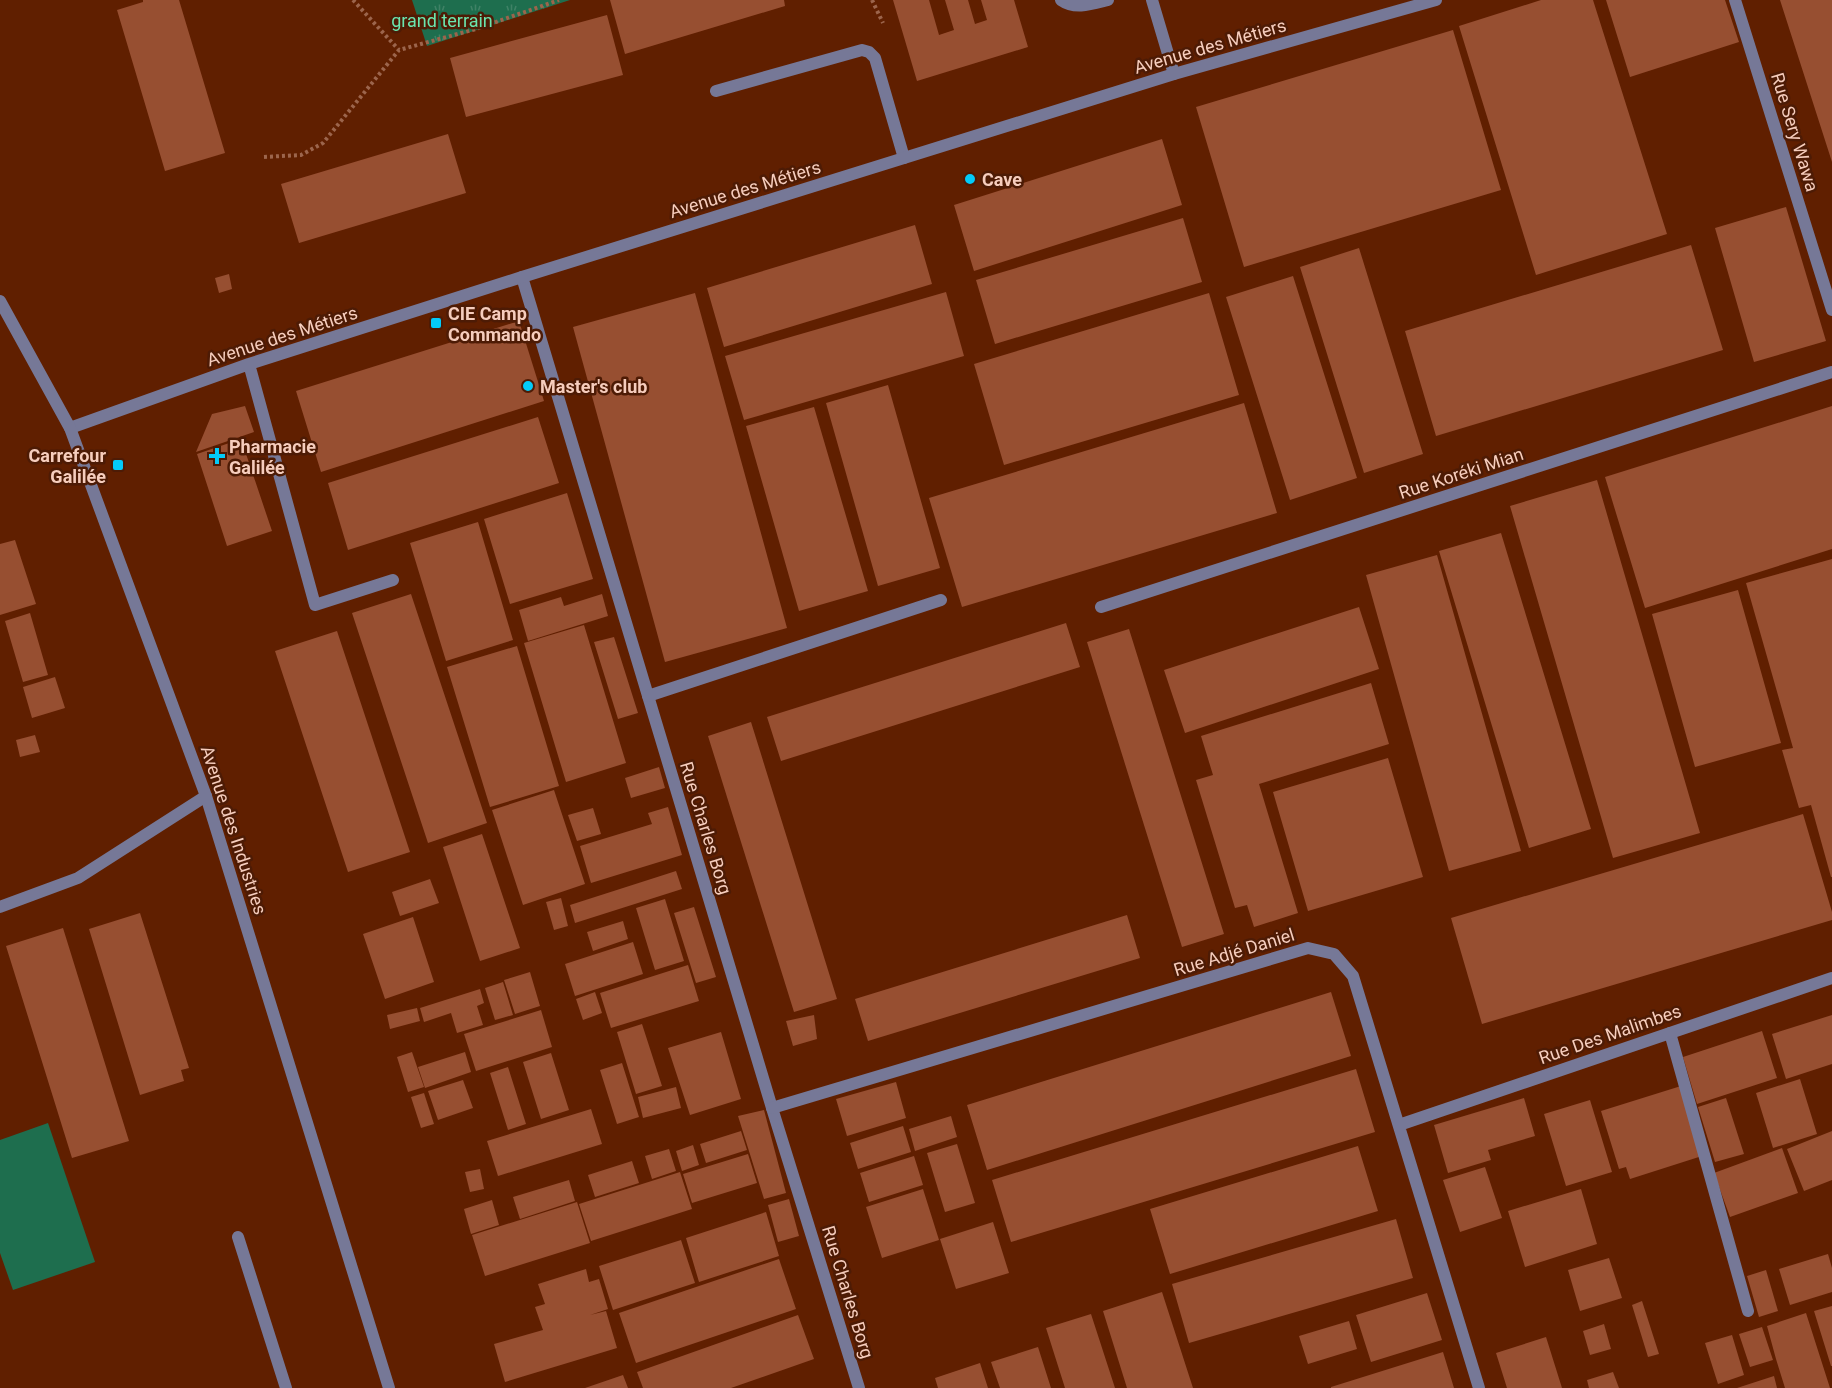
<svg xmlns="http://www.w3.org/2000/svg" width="1832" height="1388" viewBox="0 0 1832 1388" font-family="Roboto,sans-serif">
	<defs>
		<pattern id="grass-tufts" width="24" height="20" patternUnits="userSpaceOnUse" patternTransform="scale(1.5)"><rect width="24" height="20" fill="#1e6e4e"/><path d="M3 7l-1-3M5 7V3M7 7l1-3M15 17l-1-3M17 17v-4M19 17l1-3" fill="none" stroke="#3f8266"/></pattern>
	</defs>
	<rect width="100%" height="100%" fill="#601f00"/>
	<path fill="url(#grass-tufts)" d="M412,0h158l-143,46z"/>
	<path fill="#1e6e4e" d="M48,1123l47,139 -82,28 -13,-37v-113z"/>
	<path fill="#974f31" d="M143,0h36l46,153 -60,18 -48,-161 26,-8z
		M610,0h174l1,6 -160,48z
		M893,0h36l10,35 15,-5 -9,-30h23l7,24 12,-4 -6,-20h33l14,47 -111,34z
		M1541,0h52l74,234 -131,41 -77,-249z
		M1606,0h119l14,42 -109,35z
		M1780,0h52v162z
		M607,15l16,60 -157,42 -16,-59z
		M1453,30l48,160 -257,77 -48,-160z
		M448,134l18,59 -167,50 -18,-59z
		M1162,139l20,66 -208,66 -20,-66z
		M1786,207l40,134 -72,21 -39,-134z
		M1183,218l19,64 -207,62 -19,-64z
		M915,225l17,59 -208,63 -17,-59z
		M1691,245l32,105 -287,86 -31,-105z
		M1359,248l64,206 -59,19 -64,-206z
		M229,274l3,15 -13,4 -4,-15z
		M1293,276l64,202 -67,22 -64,-203z
		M946,292l18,64 -220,64 -19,-64z
		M695,293l92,335 -122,34 -92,-335z
		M1209,293l30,102 -235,70 -30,-101z
		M519,321l25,80 -223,71 -25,-81z
		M888,385l52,183 -62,18 -52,-183z
		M1244,403l33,110 -315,94 -33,-109z
		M245,406l9,26 -58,20 16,-38z
		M1832,406v143l-187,59 -40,-131z
		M814,407l54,184 -69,20 -53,-185z
		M538,417l21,66 -211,67 -20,-67z
		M241,439l31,92 -45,15 -30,-92z
		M1597,480l103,353 -87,25 -103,-352z
		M567,493l26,86 -83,25 -26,-85z
		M478,522l35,118 -67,21 -36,-118z
		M1501,533l90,296 -62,19 -90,-297z
		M15,540l21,64 -36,11v-71z
		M1437,555l84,296 -72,20 -83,-296z
		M1832,559v318h-1l-20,-72 -12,3 -17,-58 11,-2 -47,-165z
		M1738,590l43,153 -86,24 -43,-153z
		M411,594l76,229 -59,20 -76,-230z
		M602,594l6,22 -80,25 -9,-31 42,-13 3,9z
		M1359,607l20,62 -194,64 -21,-63z
		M30,613l18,62 -25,7 -18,-61z
		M1066,623l14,44 -299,94 -14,-44z
		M584,625l42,138 -60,19 -42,-139z
		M1129,629l95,305 -42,13 -95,-305z
		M337,631l73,221 -62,20 -73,-221z
		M614,637l24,76 -20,6 -24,-77z
		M517,646l42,140 -69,21 -43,-140z
		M55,677l10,31 -33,10 -9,-31z
		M1371,683l18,61 -130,40 39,129 -44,14 -7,-22 -12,3 -39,-128 17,-5 -12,-39z
		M751,722l86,277 -43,13 -86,-276z
		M35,735l5,17 -20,5 -4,-17z
		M1388,758l35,119 -115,34 -35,-119z
		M659,767l6,21 -34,10 -6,-20z
		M554,790l31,94 -62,21 -31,-95z
		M668,807l14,48 -91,28 -11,-37 72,-22 -4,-11z
		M593,808l8,26 -24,7 -9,-26z
		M1803,814l29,98v8l-350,104 -31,-106z
		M482,834l38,114 -40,13 -37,-114z
		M676,871l6,18 -107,34 -5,-18z
		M430,879l9,24 -39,13 -8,-24z
		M561,898l7,28 -14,4 -8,-28z
		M665,899l19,62 -29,9 -19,-62z
		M694,907l22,70 -20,6 -22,-70z
		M140,913l49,155 -8,2 3,11 -44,14 -51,-166z
		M1127,915l13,43 -272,83 -13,-42z
		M413,917l21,65 -49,17 -22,-65z
		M623,921l5,18 -35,12 -6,-19z
		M63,928l66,213 -57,17 -66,-212z
		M633,942l10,32 -68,22 -10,-32z
		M688,965l11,36 -88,27 -11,-35z
		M530,972l10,34 -25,8 -11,-34z
		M503,982l10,33 -18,5 -10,-32z
		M480,989l4,14 -7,3 6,19 -26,8 -6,-20 -27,9 -4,-14z
		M595,992l7,21 -19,7 -7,-21z
		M1331,992l20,64 -364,114 -20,-65z
		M417,1008l3,13 -30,8 -3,-14z
		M541,1010l11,37 -76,24 -12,-37z
		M814,1015l3,24 -24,7 -7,-25z
		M1832,1015v49l-46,15 -14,-45z
		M642,1024l20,62 -26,8 -19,-62z
		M1762,1031l15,47 -80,26 -14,-47z
		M721,1032l20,67 -51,16 -22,-67z
		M412,1052l12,35 -16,5 -11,-35z
		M465,1052l6,20 -46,16 -7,-21z
		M551,1053l18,57 -28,9 -18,-57z
		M622,1063l17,54 -22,7 -17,-54z
		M508,1067l18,57 -18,6 -18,-57z
		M1356,1069l19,63 -364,110 -19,-62z
		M1800,1079l17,55 -44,14 -17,-55z
		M463,1080l10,28 -35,12 -10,-29z
		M896,1082l10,36 -59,18 -11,-37z
		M1681,1086l21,70 -72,23 -4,-12 -7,2 -18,-58z
		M676,1087l5,21 -38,10 -5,-21z
		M424,1093l10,31 -13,4 -10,-31z
		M1524,1098l11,38 -47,14 3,10 -43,13 -14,-48z
		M1726,1098l18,56 -29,8 -17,-55z
		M1590,1100l22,72 -46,14 -22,-72z
		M591,1109l11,35 -104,32 -11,-35z
		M764,1110l22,83 -22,6 -26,-83z
		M951,1116l6,21 -42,14 -6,-22z
		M903,1126l8,26 -53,17 -8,-26z
		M741,1131l6,19 -41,13 -6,-19z
		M1832,1131v49l-28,11 -17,-42z
		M957,1144l18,59 -30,9 -18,-59z
		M693,1145l6,20 -17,6 -6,-20z
		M1358,1146l20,65 -208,63 -20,-65z
		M1782,1148l16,45 -68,24 -16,-44z
		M669,1149l7,22 -24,8 -7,-23z
		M748,1154l9,29 -65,20 -9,-29z
		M914,1156l9,29 -54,17 -9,-29z
		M632,1161l7,22 -44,14 -7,-22z
		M1485,1167l17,51 -42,14 -17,-52z
		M480,1169l4,20 -14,3 -5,-20z
		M680,1172l12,37 -101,32 -12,-37z
		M569,1180l6,21 -55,18 -7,-22z
		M923,1189l16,51 -57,18 -16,-51z
		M1581,1189l16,55 -72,23 -17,-56z
		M789,1199l10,37 -21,6 -10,-37z
		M492,1200l7,25 -28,9 -7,-25z
		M577,1202l13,41 -105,33 -13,-41z
		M766,1212l13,44 -80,26 -13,-44z
		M1396,1219l17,59 -224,65 -17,-59z
		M993,1222l16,51 -53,16 -16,-50z
		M681,1240l14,43 -82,27 -14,-44z
		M1828,1254l4,14v24l-42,13 -11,-36z
		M1609,1258l13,40 -42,13 -12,-41z
		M779,1259l17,50 -160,54 -17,-50z
		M586,1269l3,13 10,-3 9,30 -18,6 16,-4 11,37 -112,34 -11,-38 49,-14 -8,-23 10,-3 -7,-20z
		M1766,1270l12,41 -19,6 -12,-41z
		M1162,1292l31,96h-66l-24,-77z
		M1427,1293l15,47 -71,22 -15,-47z
		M1642,1301l17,53 -11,3 -16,-52z
		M1832,1306v60h-1l-17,-55z
		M1806,1313l24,75h-45l-9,-29 -9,-33z
		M1091,1314l24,74h-50l-19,-60z
		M798,1315l16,44 -83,29h-88l-6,-16z
		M1349,1321l8,28 -49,15 -9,-28z
		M1604,1324l7,25 -21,6 -7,-24z
		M1762,1327l11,33 -23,7 -11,-33z
		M1732,1335l12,40 -26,9 -13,-41z
		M1546,1337l16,51h-55l-11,-35z
		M1038,1347l13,41h-51l-9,-26z
		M1443,1352l11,36h-123v-1z
		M980,1363l8,25h-50l-3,-10z
		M1613,1372l6,16h-30l-2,-8z
		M623,1375l5,13h-43z
		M1774,1376l3,12h-40z"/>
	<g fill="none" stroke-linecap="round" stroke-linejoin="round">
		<path stroke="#9c654c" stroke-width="4" stroke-dasharray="3 3" stroke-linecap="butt" d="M353,0l46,50
			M872,0l11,23
			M264,157l37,-2 22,-12 76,-93 77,-21 83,-29"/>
		<path stroke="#767897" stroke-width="12" d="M1061,0c14,10 31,4 47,0
			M1152,0l22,74
			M716,91l146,-41 7,2 6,6 29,100
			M522,277l250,831 87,280
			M1670,1033l78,278
			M238,1237l48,151"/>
		<path stroke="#767897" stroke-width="12" d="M1735,0l97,310
			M249,364l66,241 78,-25
			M70,428l179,-64 273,-87 652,-203 262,-74
			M1101,607l731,-235
			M648,696l293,-96
			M0,907l78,-29 128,-82
			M772,1108l536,-160 26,6 19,22 126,412
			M1399,1125l433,-147"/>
		<path stroke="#767897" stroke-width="12" d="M0,301l70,127 136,368 183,592"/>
	</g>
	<g fill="#03cbf9" stroke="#4d1b05" stroke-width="2">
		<circle cx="970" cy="179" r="6"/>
		<rect x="430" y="317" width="12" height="12" rx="3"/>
		<circle cx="528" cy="386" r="6"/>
		<path d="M214 447h6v6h6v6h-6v6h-6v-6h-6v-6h6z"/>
		<rect x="112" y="459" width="12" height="12" rx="3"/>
	</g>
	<g text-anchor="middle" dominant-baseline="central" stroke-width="5" stroke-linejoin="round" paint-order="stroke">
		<g font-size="18" fill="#6ae5ae" stroke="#4d1b05">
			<text x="442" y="20">grand terrain</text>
		</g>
		<g font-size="18" fill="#f6cdbd" stroke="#4d1b05">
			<text transform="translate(1210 46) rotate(-16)">Avenue des Métiers</text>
			<text transform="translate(1795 132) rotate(73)">Rue Sery Wawa</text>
			<text transform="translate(745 189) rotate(-17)">Avenue des Métiers</text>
			<text transform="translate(282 336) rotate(-18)">Avenue des Métiers</text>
			<text transform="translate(1461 473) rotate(-18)">Rue Koréki Mian</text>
			<text transform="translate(706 828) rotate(73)">Rue Charles Borg</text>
			<text transform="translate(234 830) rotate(72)">Avenue des Industries</text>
			<text transform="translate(1234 952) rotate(-17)">Rue Adjé Daniel</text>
			<text transform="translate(1610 1034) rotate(-19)">Rue Des Malimbes</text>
			<text transform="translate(848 1292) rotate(73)">Rue Charles Borg</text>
		</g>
		<g font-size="18" font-weight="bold" fill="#f6cdbd" stroke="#4d1b05" text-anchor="start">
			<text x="982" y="179">Cave</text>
			<text x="448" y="313">CIE Camp<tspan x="448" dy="21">Commando</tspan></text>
			<text x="540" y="386">Master's club</text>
			<text x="229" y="446">Pharmacie<tspan x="229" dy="21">Galilée</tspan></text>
			<text x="106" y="455" text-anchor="end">Carrefour<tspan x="106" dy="21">Galilée</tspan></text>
		</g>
	</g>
</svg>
